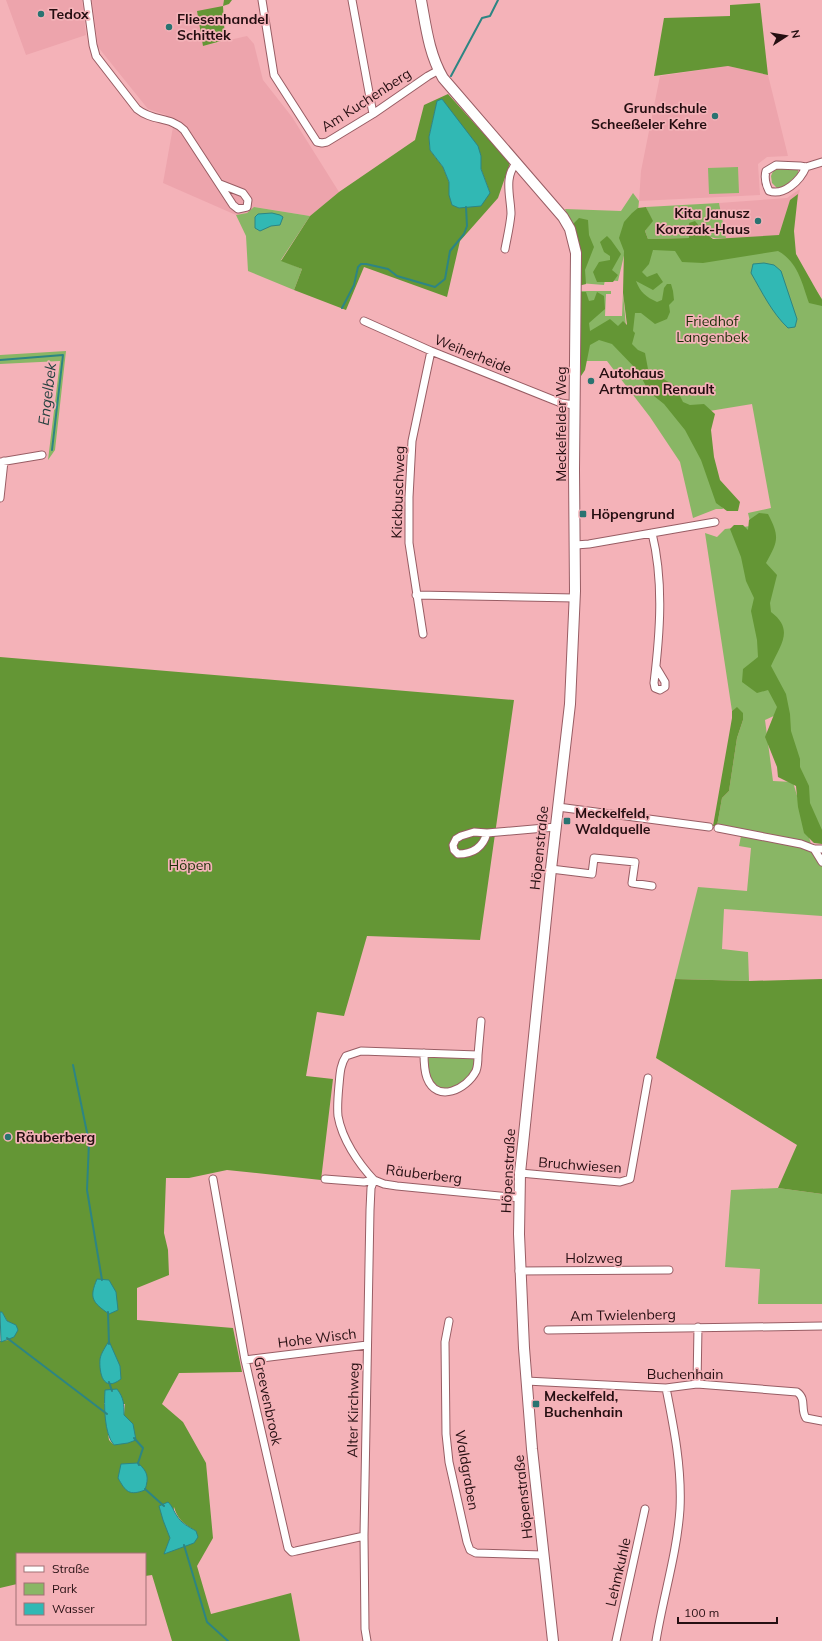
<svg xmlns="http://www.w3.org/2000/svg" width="822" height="1641" viewBox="0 0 822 1641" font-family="Mulish,sans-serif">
	<rect width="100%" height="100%" fill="#f4b2b8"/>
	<path fill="#eda4ac" d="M6,0h76l4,35 -60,20z
		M92,0h132l-1,6 -20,40 44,-10 7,8 9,36 29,37 47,75 -29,24 -55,-9 -8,6 -11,2 -73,-32 10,-56 -7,-12 -18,-6 -50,-62z
		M728,66l40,9 20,81 -21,1 -9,7 2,31 -121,6 2,-30 19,-95z
		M800,189l-12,51 -61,3 -8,-40 68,-5z"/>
	<path fill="#89b665" d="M738,167l1,26 -30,1 -1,-26z
		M781,167l17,1v6l-14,13 -7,1 -5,-5 -1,-7 3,-7z
		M633,193l6,8 -1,10 -12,34h159l37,54v543l-46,-127 -11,5 8,61 20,1 20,69 9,15v50l-98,-7 -2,40 26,3 1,29 -74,-2 23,-92 49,4 4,-43 -12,-2 3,-15 -25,-5 5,-28 7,-7 8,-53 6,-18 -6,-12 -5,3 -27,-178 12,4 8,-8 26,-3 -3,-13 23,-5 -19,-104 -73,12 23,34 21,59h-7l-23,9 -13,-56 -30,-45 -43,-56h-29l1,-70h32v3h-5l-1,22h17l1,-23 5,56 -2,-102 -8,34 -13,-1 -1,5 -25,-2 -8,-58 -6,-16 56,2z
		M719,203l7,35c-14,1 -19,0 -27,-13l-10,-2 1,15 -42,1 -3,-8 7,-10 -6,-14z
		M254,207l56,9 -29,44 21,9 -8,21 -46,-19 -2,-35 -10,-21 11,-2z
		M66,351l-11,99 -7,10 12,-99 -60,3v-9z
		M425,1054l53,1 -1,14 -16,19 -17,3 -16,-12z
		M778,1188l44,6v110h-64l2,-35 -35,-2 6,-77z"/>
	<path fill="#649635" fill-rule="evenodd" d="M224,0h8l-3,4 -6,2 2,34 -22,6 -6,-35 26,-5z
		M760,3l8,72 -40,-9 -74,10 10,-58 66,-2v-11z
		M448,94l62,69 -12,35 -38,43 -13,56 -83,-30 -18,43 -52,-20 8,-21 -21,-8 29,-45 29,-24 76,-52 9,-35zM442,99l39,57v13l9,24 -41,2v-13l-6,-15 -13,-17 -1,-13 8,-35z
		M798,194l-4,37 2,23 26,46v6l-13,-3c-7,-20 -11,-41 -31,-52l-75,12 -21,-1 -7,-11 -22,-1 -4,14 -7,8 5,5 10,-4 6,9 -10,8 -17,-9c4,11 10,16 21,21l5,-2 2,-12 3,-4h4l2,7 1,9 -5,5 1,7 -3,7 -12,5 -14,-11h-6l-2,18 2,2 -3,11 6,6 7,3 3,16 10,3 4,6 13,8 8,16 7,3 14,-1 11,10 -4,16 3,27 6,23 20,22 -2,9h-11l-11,-8 -15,-43 -16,-30 -21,-26 -15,-12 -11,-21 -26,-27 -13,-4 -9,5 -5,25 -4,6 -1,-84h6l3,9 5,-1 3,-8 7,4 1,13 -16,14 1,8 20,-12 8,7 5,-5 4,4 -4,-32 1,-42 -5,-13 5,-16 8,-9 6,-5 8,-1 7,14 -8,10 3,8 41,-1v-15l6,-2 9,11 9,7 66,-4 11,-35z
		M579,218l9,2 1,15 5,12 -9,23 1,14 -8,2 -2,-49 -3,-13z
		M607,236l4,4 10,14 -9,16 6,5 -5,7h-16l-4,-10 6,-10 11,-2v-4l-6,-4 -4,-10z
		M759,513l9,1c12,23 10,27 -2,49l11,12 -7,28 1,9c24,18 9,33 0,54l15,28 4,20 1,17 9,28v8l9,19 1,17 12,27v14l-8,-1 -10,-10 -6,-26 -2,-21 -18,-9 -1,-10 -12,-30 12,-30 -9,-17 -11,3 -15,-11 1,-13 15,-12 -1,-17 -6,-29 3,-13 -8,-17 -5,-24 -11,-28 4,-4h9l5,5 1,-10z
		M0,657l514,43 -34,240 -113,-4 -23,80 -27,-4 -11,64 27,3 -12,101 -94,-10 -38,8h-23l-2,55 4,17 1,25 -32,13v32l96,8 9,44 -63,1 -17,31 21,18 23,41 7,75 -16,28 14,48 80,-21 9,48h-128l-20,-66 -7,1v-22h-128v30l-17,4v-247l9,-1 6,-15 -8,-4 -5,-9h-2zM104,1403l21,1 -1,11 9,9 -19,21 -5,-5zM174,1507c4,13 10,17 22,24l-31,23 5,-16z
		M737,707l6,6v7l-6,18 -8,53 -7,7 -5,28h-4l19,-108v-7z
		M675,979l74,2 73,-2v215l-44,-6 19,-43 -141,-87z"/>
	<path fill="#31b8b4" stroke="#2d8583" d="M442,99l36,47 3,10v13l9,24 -9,13 -22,2 -7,-3 -3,-10v-13l-6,-15 -13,-17 -1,-13 8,-36z
		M272,213l8,2 3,2 -3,8 -9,1 -11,5 -5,-3v-11l3,-3z
		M764,263l10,2 7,6 16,48 -2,8 -7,1c-16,-15 -26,-36 -37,-55l2,-9z
		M97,1279l12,1 7,12 2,18 -9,4c-17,-12 -20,-16 -12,-35z
		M0,1312h2l5,9 9,4 2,5 -4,7 -13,5z
		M109,1341l11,25 1,13c-18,14 -22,-6 -21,-20 1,-6 6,-13 9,-18z
		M117,1389c7,9 7,15 7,26l9,9 3,16 -8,3 -14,2c-10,-11 -10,-40 -9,-55z
		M138,1463c10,9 11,14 7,27 -16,6 -19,2 -27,-12l3,-14z
		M168,1502c5,5 5,8 9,14 4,7 12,11 19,15l2,6 -4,6 -30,11 6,-16 -7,-18 -4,-14z"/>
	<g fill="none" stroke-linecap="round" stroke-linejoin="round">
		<path stroke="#2d8583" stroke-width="2" d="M451,76l31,-58 8,-2 8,-16
			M342,308l12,-23 4,-18 3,-3h5l22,5 9,7 38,11 10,-8 5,-28 14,-17 3,-8 -1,-19
			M0,360l63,-5 -11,95
			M73,1065l16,77 -2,48 15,90
			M108,1312l1,32
			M7,1338l100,76
			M109,1382l3,9
			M134,1438l9,10 -5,15 1,2
			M145,1489l19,17
			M184,1545l23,77 21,19"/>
		<defs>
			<path id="minor" d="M87,0l6,45 3,11 41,53c16,13 33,7 47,21l49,75 5,4 9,-2 1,-7 -5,-7 -23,-9
				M262,0l12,75 43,67 5,1 5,-1 46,-28 55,-38 11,-6
				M352,0l21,114
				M806,167c-6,14 -22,29 -37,24 -3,-6 -5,-13 -3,-20l10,-6 24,1 6,1 16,-5
				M505,249c2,-11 5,-23 6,-35 0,-16 -8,-38 6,-51
				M364,321l67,30 130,52 13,2
				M0,462l42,-7
				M0,498l4,-37
				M652,533c12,49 8,100 2,150l1,5 5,2 5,-3v-5l-9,-15
				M576,545l13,-1 126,-22
				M416,595l159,3
				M423,634l-14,-91v-46l3,-56 19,-90
				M558,807l151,20
				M718,828l83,16 13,5h8
				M487,833c-4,14 -14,21 -29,21l-4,-4 -1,-5 3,-6 5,-3 13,-4 13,1 69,-6
				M814,849l8,13
				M551,869l41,5 2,-16 41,4 -3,21 20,3
				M478,1055l3,-34
				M520,1173l100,9 10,-3 18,-101
				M213,1179l32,181 43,188 4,4 4,-1 68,-15
				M325,1179l39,3 10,-2 10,4 13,2 123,12
				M374,1180c-16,-17 -32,-41 -36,-64 -1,-10 0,-20 1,-31 1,-10 1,-20 7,-29l15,-5 117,4c0,5 0,11 -2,16 -9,18 -39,33 -49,7 -3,-8 -3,-17 -3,-25
				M519,1271l150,-1
				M449,1321l-4,21 1,92 3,28 18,80 3,8 6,3 67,2
				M548,1330l274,-4
				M245,1360l122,-15
				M526,1381l140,7 31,-4 100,8c10,7 3,17 9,26l16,3
				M697,1384l1,-57
				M367,1641l-2,-12 -1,-93 6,-326 1,-22 3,-8
				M616,1641l29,-132
				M656,1641c7,-44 21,-87 24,-132 2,-41 -6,-81 -14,-121"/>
			<path id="secondary" d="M421,0c5,27 8,54 22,78l120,139 7,12 6,24 -2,217 1,121 -5,113 -19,165 -25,246 -6,58 -1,61 5,114 8,101 21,192"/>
		</defs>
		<use href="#minor" stroke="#985d64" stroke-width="9"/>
		<use href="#secondary" stroke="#985d64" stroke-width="12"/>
		<use href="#minor" stroke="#fff" stroke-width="7"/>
		<use href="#secondary" stroke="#fff" stroke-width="10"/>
	</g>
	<g fill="#297371" stroke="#f4b2b8" stroke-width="1.5">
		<circle cx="41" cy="14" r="4"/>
		<circle cx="169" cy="27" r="4"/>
		<circle cx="715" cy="116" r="4"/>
		<circle cx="758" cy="221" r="4"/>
		<circle cx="591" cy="381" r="4"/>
		<rect x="579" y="510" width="8" height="8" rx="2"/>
		<rect x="563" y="817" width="8" height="8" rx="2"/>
		<circle cx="8" cy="1137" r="4"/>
		<rect x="532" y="1400" width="8" height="8" rx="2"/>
	</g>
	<g text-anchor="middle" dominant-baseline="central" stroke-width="3.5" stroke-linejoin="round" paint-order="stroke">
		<g font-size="14" font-weight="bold" fill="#250e11" stroke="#f4b2b8" text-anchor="start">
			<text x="49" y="14">Tedox</text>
			<text x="177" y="19">Fliesenhandel<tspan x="177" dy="16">Schittek</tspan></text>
			<text x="707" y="108" text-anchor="end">Grundschule<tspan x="707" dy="16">Scheeßeler Kehre</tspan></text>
			<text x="750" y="213" text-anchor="end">Kita Janusz<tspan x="750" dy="16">Korczak-Haus</tspan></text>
			<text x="599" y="373">Autohaus<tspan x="599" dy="16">Artmann Renault</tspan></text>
			<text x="591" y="514">Höpengrund</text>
			<text x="575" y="813">Meckelfeld,<tspan x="575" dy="16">Waldquelle</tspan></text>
			<text x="16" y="1137">Räuberberg</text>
			<text x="544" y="1396">Meckelfeld,<tspan x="544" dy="16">Buchenhain</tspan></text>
		</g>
		<g font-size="14" fill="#250e11" stroke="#f4b2b8">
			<text transform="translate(366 100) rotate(-33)">Am Kuchenberg</text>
			<text transform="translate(473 354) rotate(22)">Weiherheide</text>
			<text transform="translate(561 424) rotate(-90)">Meckelfelder Weg</text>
			<text transform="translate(398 492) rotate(-88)">Kickbuschweg</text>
			<text transform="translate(539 848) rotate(-84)">Höpenstraße</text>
			<text transform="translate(580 1165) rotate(4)">Bruchwiesen</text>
			<text transform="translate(508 1171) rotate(-87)">Höpenstraße</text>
			<text transform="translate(424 1174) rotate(7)">Räuberberg</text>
			<text x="594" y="1258">Holzweg</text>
			<text transform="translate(623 1315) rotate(-1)">Am Twielenberg</text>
			<text transform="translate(317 1338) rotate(-7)">Hohe Wisch</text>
			<text x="685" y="1374">Buchenhain</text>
			<text transform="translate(268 1401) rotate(78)">Greevenbrook</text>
			<text transform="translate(353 1410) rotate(-89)">Alter Kirchweg</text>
			<text transform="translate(467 1470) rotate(80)">Waldgraben</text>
			<text transform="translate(523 1497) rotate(-96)">Höpenstraße</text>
			<text transform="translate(618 1572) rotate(-77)">Lehmkuhle</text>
		</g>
		<g font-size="14" fill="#1c3008" stroke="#f4b2b8">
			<text x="712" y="321">Friedhof<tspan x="712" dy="16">Langenbek</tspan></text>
			<text x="190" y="865">Höpen</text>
		</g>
		<g font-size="15" font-style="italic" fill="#24403f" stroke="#f4b2b8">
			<text transform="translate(47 394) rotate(-83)">Engelbek</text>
		</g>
	</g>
	<rect x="16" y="1553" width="130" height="72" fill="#f4b2b8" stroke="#a17075"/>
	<rect x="24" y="1566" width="20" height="6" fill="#ffffff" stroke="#a17075"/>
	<text x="52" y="1573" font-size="12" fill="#250e11">Straße</text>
	<rect x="24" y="1583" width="20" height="12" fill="#89b665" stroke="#a17075"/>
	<text x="52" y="1593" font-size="12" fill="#250e11">Park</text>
	<rect x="24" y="1603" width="20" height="12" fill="#31b8b4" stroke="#a17075"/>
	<text x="52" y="1613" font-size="12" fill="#250e11">Wasser</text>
	<g transform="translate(786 36) rotate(78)" stroke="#f4b2b8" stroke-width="3" paint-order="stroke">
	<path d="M0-3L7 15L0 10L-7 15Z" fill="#250e11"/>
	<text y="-6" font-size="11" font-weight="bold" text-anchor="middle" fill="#250e11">N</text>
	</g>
	<path d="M678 1617v6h99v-6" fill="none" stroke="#250e11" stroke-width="2"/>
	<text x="684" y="1617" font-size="12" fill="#250e11" stroke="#f4b2b8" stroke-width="3" paint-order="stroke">100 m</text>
</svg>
